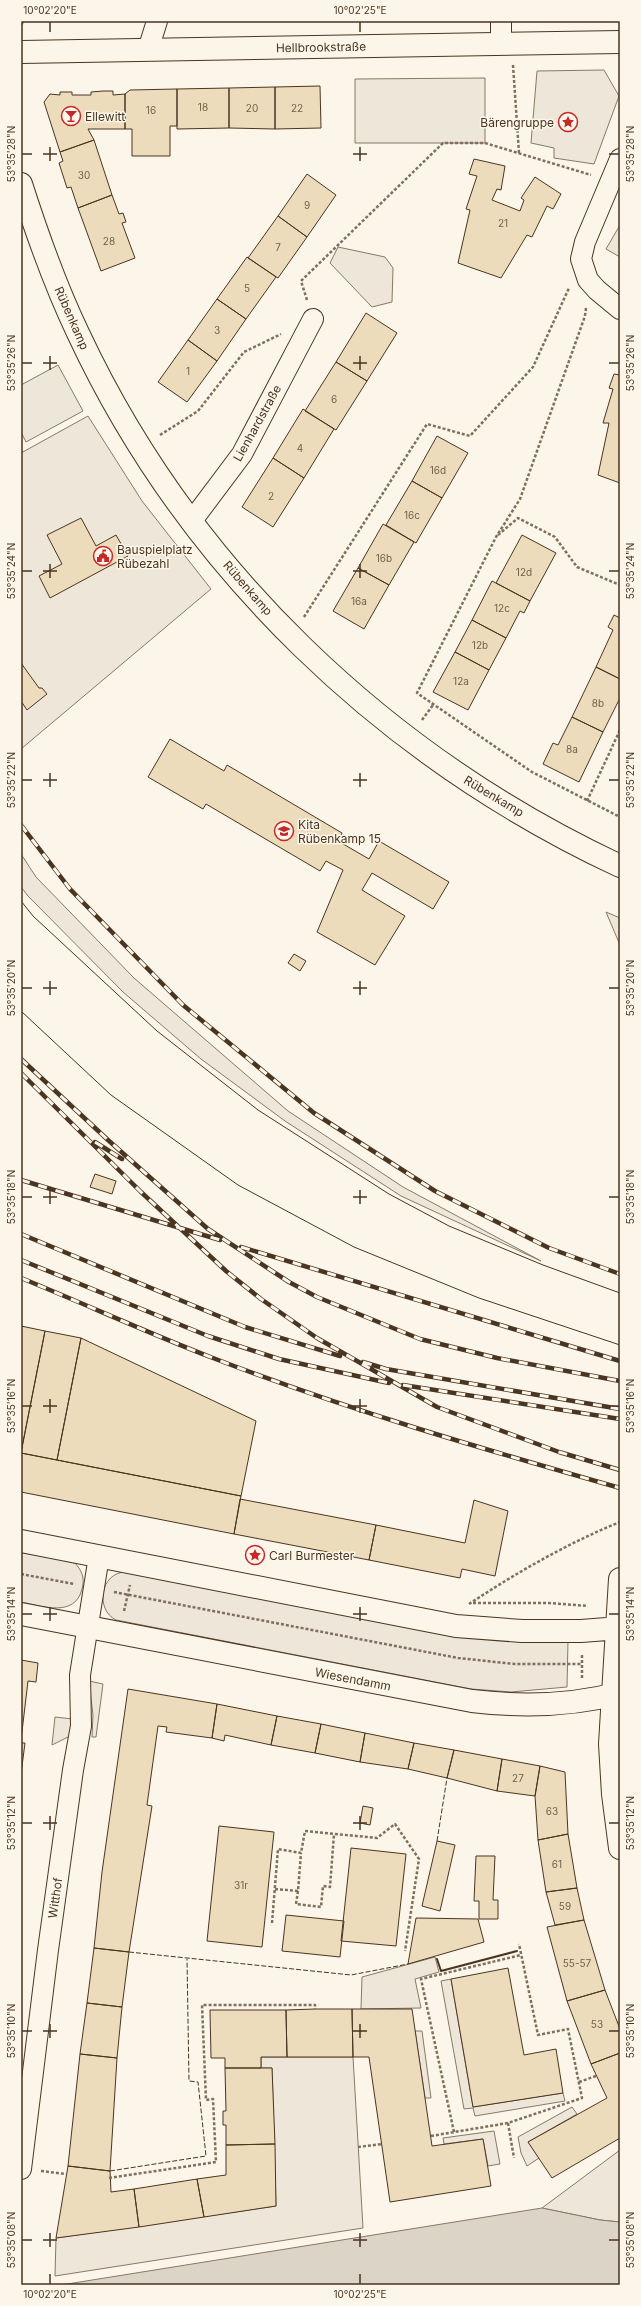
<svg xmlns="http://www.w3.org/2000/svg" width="641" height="2306" viewBox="0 0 641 2306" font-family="Inter,sans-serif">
	<rect width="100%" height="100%" fill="#fbf6e9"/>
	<path fill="#ede6d9" stroke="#887966" d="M604,70l15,26 -25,68 -40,-6v-10l-23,-5 6,-72z
		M338,247l47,10 8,11 -1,34 -20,5 -42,-44z
		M88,416l54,85 69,88 -190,160v-296z
		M21,854l15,23 98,101 154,133 115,76 138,74 -140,-65 -116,-75 -84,-62 -78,-67 -95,-96 -7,-9z
		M606,912l14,6v27z
		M21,1551l54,12c7,8 10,15 7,26 -7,29 -40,17 -61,13z
		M126,1572l334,65 54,4h54l-1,46 -56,5 -40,-3 -355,-69c-21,-10 -16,-48 10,-48z
		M89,1681l14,3 -7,53h-4l1,-22z
		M55,1717l18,2 -1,16 -20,10z
		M435,1957l4,15 -24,7 6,29 -60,1 1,-32z
		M451,1979l22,128 90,-14 2,8 -90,15 -2,-8 -9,1 -23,-128z
		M415,2031h7l9,67h-6z
		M261,2057h92l10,171 -308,48 1,-38 220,-32 -4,-138h-11z
		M572,2107l5,7 -49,28 11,16 -12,8 -6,-13 -3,-16z
		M494,2131l6,33 -12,2 -5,-27 -39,5 -1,-6z
		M620,2150v72l-20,-2 -58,-12z"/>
	<path fill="#ede7d9" stroke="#887966" d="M485,78v65h-130v-64z
		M620,225v32l-14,-8z
		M58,365l25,46 -57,31 -5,-10v-47z"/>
	<path fill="#dcd4c6" stroke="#887966" d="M542,2208l58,12 20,2v63h-559z"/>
	<path fill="#ecdcbc" stroke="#4a3520" d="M320,86l1,42 -46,1v-42z
		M275,87v42l-46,-1v-40z
		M229,88v40l-52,1v-40z
		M177,89v37h-7v30h-38v-27h-7v-35l5,-4z
		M103,91h10v4l12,-1v35h-37l6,11 -34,12 -16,-50 6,-8 10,1v-3h12v3h19v-3z
		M94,140l18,55 -34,13 -7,-21 -4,1 -8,-25 4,-2 -3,-9z
		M474,159l31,7 -4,24 -4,-1 -5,11 28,11 4,-11 -3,-2 14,-21 26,17 -8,15 -6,-3 -15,31 -5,-2 -26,43 -43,-15 12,-53 -4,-1 11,-33 -8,-2z
		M307,174l29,21 -29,42 -29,-21z
		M112,195l7,19 4,-1 3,9 -4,1 13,35 -34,13 -23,-63z
		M278,216l29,21 -29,41 -30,-20z
		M247,257l29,20 -30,42 -29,-20z
		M217,299l29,20 -29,42 -29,-21z
		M366,313l31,20 -30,48 -31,-19z
		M188,340l29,21 -30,41 -29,-20z
		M336,362l31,19 -31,49 -31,-19z
		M614,374l6,1v108l-22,-8 11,-52h-6l10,-34 -4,-1z
		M303,409l31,20 -30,49 -31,-20z
		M437,436l31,17 -26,45 -30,-17z
		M273,458l31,20 -31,49 -31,-20z
		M412,481l30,17 -26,45 -30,-18z
		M81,518l15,28 20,-11 12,21 -78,42 -11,-22 23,-12 -15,-29z
		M383,524l31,18 -25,43 -31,-17z
		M522,535l34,18 -26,48 -34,-18z
		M358,568l31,17 -25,44 -31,-18z
		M492,581l38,20 -6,12 -4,-2 -14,27 -34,-18z
		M614,615l6,3v61l-24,-12 17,-37 -5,-3z
		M472,620l34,18 -17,32 -34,-18z
		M455,652l34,18 -21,40 -35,-18z
		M21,663l18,25h3l5,6 -20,16 -6,-9z
		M596,667l24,12v19l-17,34 -31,-15z
		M572,717l31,15 -24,50 -36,-18 10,-21 5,2z
		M170,739l54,32 3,-6 115,68 -4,8 31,18 10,-18 70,41 -16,27 -61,-36 -10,17 43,26 -30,49 -58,-33 26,-62 -17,-9 -6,10 -114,-67 -3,5 -55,-32z
		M294,954l12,7 -6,10 -12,-8z
		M95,1174l21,7 -4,13 -22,-7z
		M21,1326l24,5 -24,121z
		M45,1331l36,7 -24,122 -36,-7z
		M81,1338l175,83 -15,75 -184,-36z
		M21,1453l220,43 -7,38 -213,-42z
		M240,1499l136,26 -7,35 -135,-26z
		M474,1500l34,11 -13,65 -33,-7 -2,9 -91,-18 7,-35 89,18z
		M21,1660l17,3 -2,19 -8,-1 -7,59z
		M128,1689l89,15 -5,34 -46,-6 1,-5 -9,-1 -11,79 5,1 -23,146 -35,-4 8,-76z
		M217,1704l60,12 -6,29 -46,-10 -1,6 -12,-3z
		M277,1716l44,8 -6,29 -44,-8z
		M321,1724l44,9 -5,29 -45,-9z
		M365,1733l49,10 -6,26 -48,-7z
		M21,1743h4l-4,31z
		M414,1743l40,7 -7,28 -39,-9z
		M454,1750l48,9 -5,32 -50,-13z
		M502,1759l38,7 -5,30 -38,-5z
		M540,1766l25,6 3,62 -30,6 -3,-44z
		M363,1806l10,2 -3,17 -10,-2z
		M219,1826l55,6 -12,115 -55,-6z
		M568,1834l9,54 -31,4 -8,-52z
		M437,1841l18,4 -15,66 -18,-5z
		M351,1848l55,6 -10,92 -55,-5z
		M476,1856h19l-2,44h5v19h-19v-18h-5z
		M577,1888l7,32 -29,5 -9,-33z
		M286,1915l58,6 -4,36 -58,-6z
		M416,1918l62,1 6,23 -76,22z
		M584,1920l21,70 -38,11 -20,-74z
		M94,1948l35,4 -7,55 -35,-4z
		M508,1968l16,87 32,-6 7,44 -90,14 -22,-128z
		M605,1990l15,39v24l-29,11 -24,-63z
		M87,2003l35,4 -5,51 -37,-4z
		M315,2009h37l1,48h-66l-1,-47z
		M352,2009h60l20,137 51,-7 8,47 -101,16 -21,-145h-16z
		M210,2010h76l1,47h-26v11h-36v-10h-14z
		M620,2053v85l-68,40 -24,-36 79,-44 -16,-34z
		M80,2054l37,4 -7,113 -42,-5z
		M225,2068h47l3,76 -49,1v-20h-3v-14h3z
		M275,2144l1,62 -72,11 -7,-38 29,-4v-30z
		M68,2166l42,5 1,21 23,-3 5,38 -83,11z
		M197,2179l7,38 -65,10 -5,-38z"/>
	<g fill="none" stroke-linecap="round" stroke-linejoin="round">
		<defs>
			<path id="street" d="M501,21v23
				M148,50l9,-29
				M620,159l-35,83 -4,17 7,21 9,10 23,19
				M191,522l51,-68 71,-135
				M21,2169l27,-219 25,-180 8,-44 -1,-51 19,-119"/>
			<path id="secondary" d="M21,52l599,-10
				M21,184c16,50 34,101 57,149 110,236 307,423 542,533
				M21,1541l435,85 66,5h59l39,-3
				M620,1579l-10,165 3,50 7,54
				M21,1614l451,87c50,6 99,5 148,-8"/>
		</defs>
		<use href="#street" stroke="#4a3520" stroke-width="22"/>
		<use href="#secondary" stroke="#4a3520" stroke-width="24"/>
		<path stroke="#7f6f5c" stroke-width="2.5" stroke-dasharray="3 2" stroke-linecap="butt" d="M513,65l6,88
			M307,300l-6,-19 142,-138h42l106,32
			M586,308l-1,8 -65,183 -24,38 -79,156 115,79 88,45
			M160,435l38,-24 46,-59 37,-18
			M498,535l20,-17 37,19 22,30 43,18
			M304,617l123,-193 43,12 63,-69 36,-79
			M422,720l11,-15
			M587,801l33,-71
			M21,1574l53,10
			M114,1592l344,66 57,6h67
			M473,1603h76l39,3
			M469,1604c47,-31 99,-61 151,-82
			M124,1611l6,-26
			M582,1678v-25
			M275,1889l23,2 3,-38
			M298,1891l-2,13 25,3 2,-21 7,1 4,-53
			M272,1923l6,-74 23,4 4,-22 72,7 18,-14 24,35 -14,92
			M579,2082l17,-6
			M508,2123l6,35
			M454,2132l-33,-153 100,-24
			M431,2136l77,-13 74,-25 -14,-69 -30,6 -19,-91
			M358,2147l24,-3
			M41,2171l25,3
			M109,2178l107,-16 -3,-63 -7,1 -4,-95h113v4"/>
		<use href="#street" stroke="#fbf6e9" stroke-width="20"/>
		<use href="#secondary" stroke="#fbf6e9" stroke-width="22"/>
		<path stroke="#4a3520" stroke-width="1" d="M21,901l12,15 124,115 101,79 131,84 60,32 94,39 77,28
			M21,1011l90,84 127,90 116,62 125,51 141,47"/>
		<defs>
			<path id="rail" d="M21,23l1,-2
				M21,825l49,64 113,116 131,108 121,78 114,57 71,26
				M21,1059l87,81 100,89 81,53 28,15 103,42 77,19 123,23
				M21,1073l120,119 85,79 35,28 56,39 120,69 122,45 61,18
				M95,1142l27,17
				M21,1180l199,60
				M21,1234l224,93 95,29
				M241,1247l379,114
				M21,1260l187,76 71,23 110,24
				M21,1278c64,26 127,55 192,80 132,51 270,91 407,130
				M363,1362l23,7 234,40
				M403,1385l217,34"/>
		</defs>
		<use href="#rail" stroke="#4a3520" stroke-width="4.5"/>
		<use href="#rail" stroke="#fbf6e9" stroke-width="3" stroke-dasharray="9" stroke-linecap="butt"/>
		<path stroke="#4a3520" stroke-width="1" stroke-dasharray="5 2" stroke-linecap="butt" d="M437,1841l10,-63
			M129,1952l222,23 57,-11
			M110,2171l96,-15 -8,-74 -9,-1 -2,-122"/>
		<path stroke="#4a3520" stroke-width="2" d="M437,1959l4,12 76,-20"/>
	</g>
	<path fill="none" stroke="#4a3520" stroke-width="1.5" d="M50,22v10M360,22v10M50,147v14M360,147v14M22,154h10M43,154h14M353,154h14M609,154h10M50,356v14M360,356v14M22,363h10M43,363h14M353,363h14M609,363h10M50,564v14M360,564v14M22,571h10M43,571h14M353,571h14M609,571h10M50,773v14M360,773v14M22,780h10M43,780h14M353,780h14M609,780h10M50,981v14M360,981v14M22,988h10M43,988h14M353,988h14M609,988h10M50,1190v14M360,1190v14M22,1197h10M43,1197h14M353,1197h14M609,1197h10M50,1399v14M360,1399v14M22,1406h10M43,1406h14M353,1406h14M609,1406h10M50,1607v14M360,1607v14M22,1614h10M43,1614h14M353,1614h14M609,1614h10M50,1816v14M360,1816v14M22,1823h10M43,1823h14M353,1823h14M609,1823h10M50,2024v14M360,2024v14M22,2031h10M43,2031h14M353,2031h14M609,2031h10M50,2233v14M360,2233v14M22,2240h10M43,2240h14M353,2240h14M609,2240h10M50,2274v10M360,2274v10"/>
	<defs>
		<symbol id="bar-ring" viewBox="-11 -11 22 22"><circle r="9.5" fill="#fbf6e9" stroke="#c62828" stroke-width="1.5"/><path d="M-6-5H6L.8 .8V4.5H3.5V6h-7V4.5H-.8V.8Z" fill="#c62828"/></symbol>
		<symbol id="sight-ring" viewBox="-11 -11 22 22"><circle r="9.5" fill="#fbf6e9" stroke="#c62828" stroke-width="1.5"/><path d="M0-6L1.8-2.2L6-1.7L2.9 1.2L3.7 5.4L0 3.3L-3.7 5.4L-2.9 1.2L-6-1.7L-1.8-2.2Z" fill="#c62828"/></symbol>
		<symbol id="civic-ring" viewBox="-11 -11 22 22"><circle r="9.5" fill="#fbf6e9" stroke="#c62828" stroke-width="1.5"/><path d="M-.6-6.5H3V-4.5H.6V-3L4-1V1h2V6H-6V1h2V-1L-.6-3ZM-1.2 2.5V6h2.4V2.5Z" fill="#c62828"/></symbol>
		<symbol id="school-ring" viewBox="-11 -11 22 22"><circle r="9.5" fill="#fbf6e9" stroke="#c62828" stroke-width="1.5"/><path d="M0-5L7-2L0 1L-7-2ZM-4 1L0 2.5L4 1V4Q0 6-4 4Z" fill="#c62828"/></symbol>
	</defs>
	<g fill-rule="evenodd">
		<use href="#bar-ring" x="60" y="105" width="22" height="22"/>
		<use href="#sight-ring" x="557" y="111" width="22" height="22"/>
		<use href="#civic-ring" x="92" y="545" width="22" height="22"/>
		<use href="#school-ring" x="273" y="820" width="22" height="22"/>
		<use href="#sight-ring" x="244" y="1544" width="22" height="22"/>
	</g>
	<g text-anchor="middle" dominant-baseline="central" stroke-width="3" stroke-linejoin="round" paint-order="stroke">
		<g font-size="10" fill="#725f47">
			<text x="203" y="107">18</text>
			<text x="252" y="108">20</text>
			<text x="297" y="108">22</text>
			<text x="151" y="110">16</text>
			<text x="84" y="175">30</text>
			<text x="307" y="205">9</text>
			<text x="503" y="223">21</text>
			<text x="109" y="241">28</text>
			<text x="278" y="247">7</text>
			<text x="247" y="288">5</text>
			<text x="217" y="330">3</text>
			<text x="188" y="371">1</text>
			<text x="334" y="399">6</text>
			<text x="300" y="448">4</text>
			<text x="438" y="470">16d</text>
			<text x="271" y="496">2</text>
			<text x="412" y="515">16c</text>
			<text x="384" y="558">16b</text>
			<text x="524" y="572">12d</text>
			<text x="359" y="601">16a</text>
			<text x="502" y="608">12c</text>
			<text x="480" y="645">12b</text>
			<text x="461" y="681">12a</text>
			<text x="598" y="703">8b</text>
			<text x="572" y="749">8a</text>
			<text x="518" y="1778">27</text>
			<text x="552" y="1811">63</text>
			<text x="557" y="1864">61</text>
			<text x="241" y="1885">31r</text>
			<text x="565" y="1906">59</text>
			<text x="577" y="1963">55-57</text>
			<text x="597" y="2024">53</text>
		</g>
		<g font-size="12" fill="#4a3520" stroke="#fbf6e9">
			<text transform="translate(321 47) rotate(-1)">Hellbrookstraße</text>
			<text transform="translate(72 318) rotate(66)">Rübenkamp</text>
			<text transform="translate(257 423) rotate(-61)">Lienhardstraße</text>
			<text transform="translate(248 588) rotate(49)">Rübenkamp</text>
			<text transform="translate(494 796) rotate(31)">Rübenkamp</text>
			<text transform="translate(353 1679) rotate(11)">Wiesendamm</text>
			<text transform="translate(55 1898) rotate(-82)">Witthof</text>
		</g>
		<g font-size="12" fill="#4a3520" stroke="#fbf6e9" text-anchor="start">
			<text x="85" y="116">Ellewitt</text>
			<text x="554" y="122" text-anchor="end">Bärengruppe</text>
			<text x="117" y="549">Bauspielplatz<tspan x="117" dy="14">Rübezahl</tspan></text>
			<text x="298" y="824">Kita<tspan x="298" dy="14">Rübenkamp 15</tspan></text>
			<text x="269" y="1555">Carl Burmester</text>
		</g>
	</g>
	<rect width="641" height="2306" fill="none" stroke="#fbf6e9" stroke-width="44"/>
	<rect x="22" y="22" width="597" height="2262" fill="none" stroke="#4a3520" stroke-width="1.5"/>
	<g font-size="10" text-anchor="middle" fill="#4a3520">
		<text x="50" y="14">10°02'20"E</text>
		<text x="360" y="14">10°02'25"E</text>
		<text transform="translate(11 154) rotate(-90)" y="4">53°35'28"N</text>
		<text transform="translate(630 154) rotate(-90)" y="4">53°35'28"N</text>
		<text transform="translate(11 363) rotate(-90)" y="4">53°35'26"N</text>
		<text transform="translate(630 363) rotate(-90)" y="4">53°35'26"N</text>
		<text transform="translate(11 571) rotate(-90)" y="4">53°35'24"N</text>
		<text transform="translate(630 571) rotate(-90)" y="4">53°35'24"N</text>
		<text transform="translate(11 780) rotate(-90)" y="4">53°35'22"N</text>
		<text transform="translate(630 780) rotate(-90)" y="4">53°35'22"N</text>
		<text transform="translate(11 988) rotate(-90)" y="4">53°35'20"N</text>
		<text transform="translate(630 988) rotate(-90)" y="4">53°35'20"N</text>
		<text transform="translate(11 1197) rotate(-90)" y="4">53°35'18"N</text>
		<text transform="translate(630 1197) rotate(-90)" y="4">53°35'18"N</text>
		<text transform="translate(11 1406) rotate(-90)" y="4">53°35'16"N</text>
		<text transform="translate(630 1406) rotate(-90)" y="4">53°35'16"N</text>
		<text transform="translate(11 1614) rotate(-90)" y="4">53°35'14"N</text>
		<text transform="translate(630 1614) rotate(-90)" y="4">53°35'14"N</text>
		<text transform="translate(11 1823) rotate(-90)" y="4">53°35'12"N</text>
		<text transform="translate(630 1823) rotate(-90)" y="4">53°35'12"N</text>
		<text transform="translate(11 2031) rotate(-90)" y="4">53°35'10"N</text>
		<text transform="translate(630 2031) rotate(-90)" y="4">53°35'10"N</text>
		<text transform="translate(11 2240) rotate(-90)" y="4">53°35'08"N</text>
		<text transform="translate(630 2240) rotate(-90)" y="4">53°35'08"N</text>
		<text x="50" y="2298">10°02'20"E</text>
		<text x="360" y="2298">10°02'25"E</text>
	</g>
</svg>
